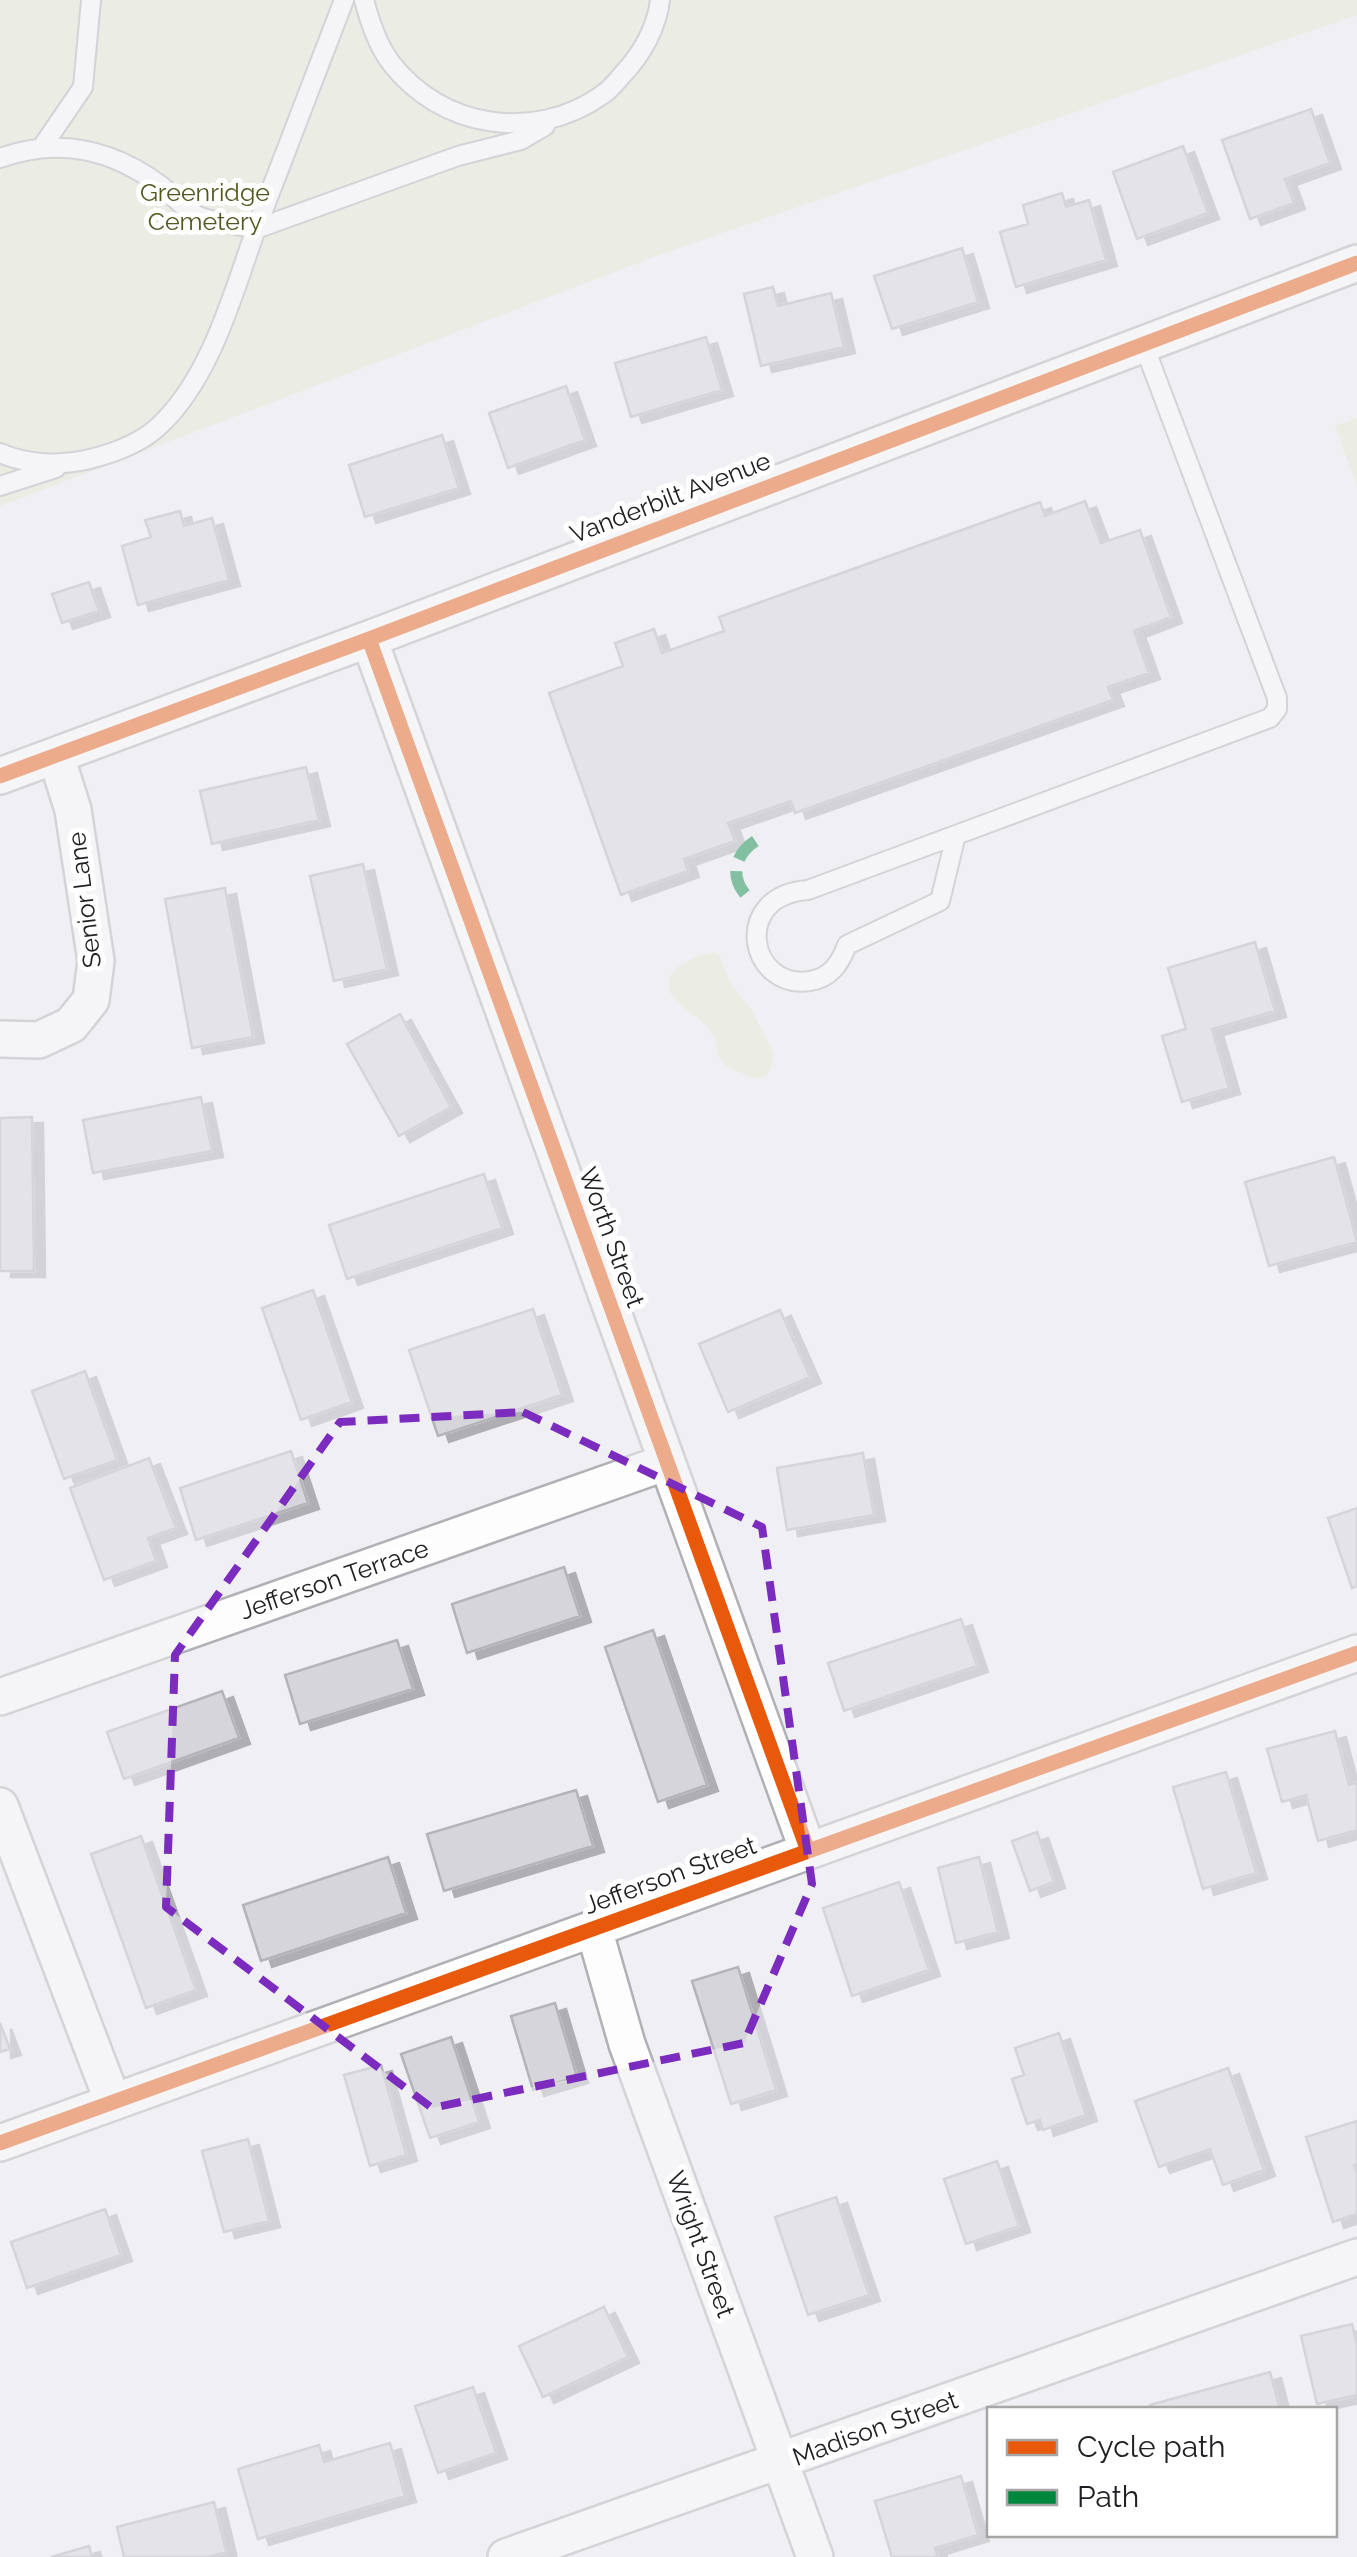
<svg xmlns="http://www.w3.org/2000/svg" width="1357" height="2557" viewBox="0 0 1357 2557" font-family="Raleway,sans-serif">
	<defs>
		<filter id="shadow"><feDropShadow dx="11" dy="6" stdDeviation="0" flood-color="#0004"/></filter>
	</defs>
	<rect width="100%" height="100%" fill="#efeff4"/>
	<path fill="#e7ead0" d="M0,0h1357v15l-690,237 -667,254z
		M1357,418v69l-22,-61z
		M715,953l5,4 10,26 21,26 23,44c-2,25 -13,31 -34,19 -7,-3 -16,-5 -19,-12 -5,-9 -4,-20 -11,-29 -9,-15 -33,-23 -39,-37 -12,-26 25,-39 44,-41z"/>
	<path fill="#d6d6da" stroke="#b4b4b8" stroke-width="2.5" filter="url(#shadow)" d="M1311,109l19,54 -45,16 9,24 -44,16 -28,-79z
		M1183,146l25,67 -71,26 -24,-67z
		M1062,193l4,14 23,-7 17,60 -90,27 -16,-55 28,-8 -5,-19z
		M962,248l16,54 -86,27 -18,-53z
		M773,287l5,19 53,-13 13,54 -83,19 -17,-72z
		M706,337l16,53 -91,27 -16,-54z
		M566,386l19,54 -77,28 -19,-55z
		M442,435l17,53 -94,29 -16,-52z
		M1085,501l16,42 39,-13 31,87 -37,14 15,42 -41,14 5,13 -318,113 -4,-12 -63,22 7,18 -51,18 4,12 -67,24 -72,-202 74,-27 -8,-23 39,-14 8,24 62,-22 -5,-14 321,-115 5,14z
		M180,511l4,15 28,-8 17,62 -91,25 -16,-59 29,-9 -6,-17z
		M89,582l10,29 -37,12 -10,-29z
		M306,767l13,53 -107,24 -12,-53z
		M363,864l24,105 -53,12 -24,-105z
		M225,888l28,149 -61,11 -27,-149z
		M1255,942l20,69 -63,18 17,59 -47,14 -20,-66 24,-7 -18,-61z
		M400,1014l51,93 -52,29 -52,-92z
		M201,1097l11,54 -119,22 -10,-53z
		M32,1117l2,154h-34v-153z
		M1334,1157l23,85 -88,24 -24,-84z
		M484,1174l18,54 -155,51 -18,-54z
		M313,1290l39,112 -51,18 -39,-112z
		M533,1309l29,86 -124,41 -29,-86z
		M780,1310l30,67 -82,35 -29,-68z
		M85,1371l32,89 -53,19 -32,-88z
		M291,1451l17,52 -112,37 -16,-52z
		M863,1453l11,62 -87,15 -10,-62z
		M149,1458l27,70 -28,10 8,23 -52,19 -34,-92z
		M1357,1508v78l-5,2 -24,-70z
		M564,1567l16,49 -113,37 -15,-49z
		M961,1619l16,47 -133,45 -16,-48z
		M653,1630l54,155 -49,17 -53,-155z
		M397,1640l16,49 -113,35 -15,-49z
		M222,1691l17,47 -115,41 -17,-47z
		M1335,1731l14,54 8,-2v47l-39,11 -12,-46 -24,7 -15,-53z
		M1226,1772l30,101 -53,16 -30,-102z
		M576,1790l17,56 -149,45 -17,-57z
		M1037,1832l17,50 -24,9 -18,-50z
		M141,1836l55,154 -50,18 -55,-154z
		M388,1857l18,56 -145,48 -18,-56z
		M979,1857l19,75 -42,11 -18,-75z
		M899,1882l30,88 -77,26 -29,-88z
		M738,1967l38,123 -45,14 -39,-123z
		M555,2003l22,74 -44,13 -22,-74z
		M0,2023l10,26 -10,3z
		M1059,2033l27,82 -43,15 -3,-10 -13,4 -15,-45 12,-4 -9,-27z
		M451,2037l28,85 -49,16 -29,-84z
		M381,2065l25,90 -36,11 -26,-91z
		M1228,2068l36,102 -41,15 -13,-36 -51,18 -24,-66z
		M1357,2121v43l-3,1 3,8v41l-24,8 -27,-85z
		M248,2139l21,82 -45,11 -22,-81z
		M997,2161l22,65 -53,18 -22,-65z
		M836,2197l33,98 -61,20 -33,-98z
		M105,2209l16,46 -94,33 -16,-46z
		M604,2307l24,50 -85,40 -24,-51z
		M1352,2324l5,21v50l-40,9 -16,-68z
		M1270,2372l10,38h-129l-1,-5z
		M473,2387l23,66 -58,20 -23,-67z
		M390,2443l15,53 -147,43 -20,-70 81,-24 5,17z
		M961,2476l17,59 -43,13 3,9h-46l-17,-56z
		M214,2502l12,50 -18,5h-84l-7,-30z
		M89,2546l3,11h-41z"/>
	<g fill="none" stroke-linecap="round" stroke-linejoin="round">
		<defs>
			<path id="lane" d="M364,0c6,22 13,44 27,63 50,65 143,80 211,32 8,-5 15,-14 21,-21 19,-20 34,-47 37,-74
				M42,147l41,-60 8,-87
				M0,158c59,-21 111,-9 160,27 12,9 23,23 36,30 14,7 43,10 60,14 -23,65 -46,150 -97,197 -19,18 -45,27 -69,33 -29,7 -62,6 -90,-6
				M256,229l202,-73 63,-16 24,-14
				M256,229l88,-229
				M0,486l56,-18
				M956,835l314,-117 7,-9v-11l-134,-355
				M956,835l-16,66 -93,44c-7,19 -17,33 -37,36 -62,9 -79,-86 -2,-91z"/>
			<path id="street" d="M369,639l439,1212
				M0,776l369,-137 988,-376
				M0,1039l39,1 32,-15 20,-25 5,-39 -23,-151 -17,-54
				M0,1697l667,-235
				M0,1806l113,296
				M594,1929l33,115 188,513
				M0,2143l1357,-490
				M506,2557l851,-300"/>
		</defs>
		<use href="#lane" stroke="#b1b1b5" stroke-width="22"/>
		<use href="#street" stroke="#b1b1b5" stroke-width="40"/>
		<use href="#lane" stroke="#fdfdfd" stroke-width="18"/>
		<use href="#street" stroke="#fdfdfd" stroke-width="35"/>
		<path stroke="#00873e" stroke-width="12" stroke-dasharray="25 12" stroke-linecap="butt" d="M745,894c-16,-20 -9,-41 12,-54"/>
		<defs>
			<path id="cycleway" d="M369,639l439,1212
				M0,776l369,-137 988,-376
				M0,2143l1357,-490"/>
		</defs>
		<use href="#cycleway" stroke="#fff" stroke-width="21"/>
		<use href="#cycleway" stroke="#e8590c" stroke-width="15"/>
	</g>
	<path d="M0 0H1357V2557H0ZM523,1412l239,115 50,357 -68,159 -312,65 -266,-201 9,-252 165,-233z" fill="#efeff4" fill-opacity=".55" fill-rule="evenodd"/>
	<path fill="none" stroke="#7b2cbf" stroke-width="8" stroke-dasharray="20 12" stroke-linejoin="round" d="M523,1412l239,115 50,357 -68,159 -312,65 -266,-201 9,-252 165,-233z"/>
	<g text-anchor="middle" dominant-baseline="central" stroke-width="10" stroke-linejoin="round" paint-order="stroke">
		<g font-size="25" fill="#53571f" stroke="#fff">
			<text x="205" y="192">Greenridge<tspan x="205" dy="29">Cemetery</tspan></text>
		</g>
		<g font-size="25" fill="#202024" stroke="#fff">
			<text transform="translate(670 497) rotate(-21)">Vanderbilt Avenue</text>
			<text transform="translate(84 900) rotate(-97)">Senior Lane</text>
			<text transform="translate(612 1237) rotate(70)">Worth Street</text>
			<text transform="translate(334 1579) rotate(-19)">Jefferson Terrace</text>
			<text transform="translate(670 1875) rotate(-20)">Jefferson Street</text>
			<text transform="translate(701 2244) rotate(70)">Wright Street</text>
			<text transform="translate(875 2428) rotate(-20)">Madison Street</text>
		</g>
	</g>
	<rect x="987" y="2407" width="350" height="130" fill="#ffffff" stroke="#a6a6a7" stroke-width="2.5"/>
	<rect x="1007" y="2440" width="50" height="15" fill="#e8590c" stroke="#a6a6a7" stroke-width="2.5"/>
	<text x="1077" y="2457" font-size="30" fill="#202024">Cycle path</text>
	<rect x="1007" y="2490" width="50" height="15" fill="#00873e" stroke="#a6a6a7" stroke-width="2.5"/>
	<text x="1077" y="2507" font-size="30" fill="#202024">Path</text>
</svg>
